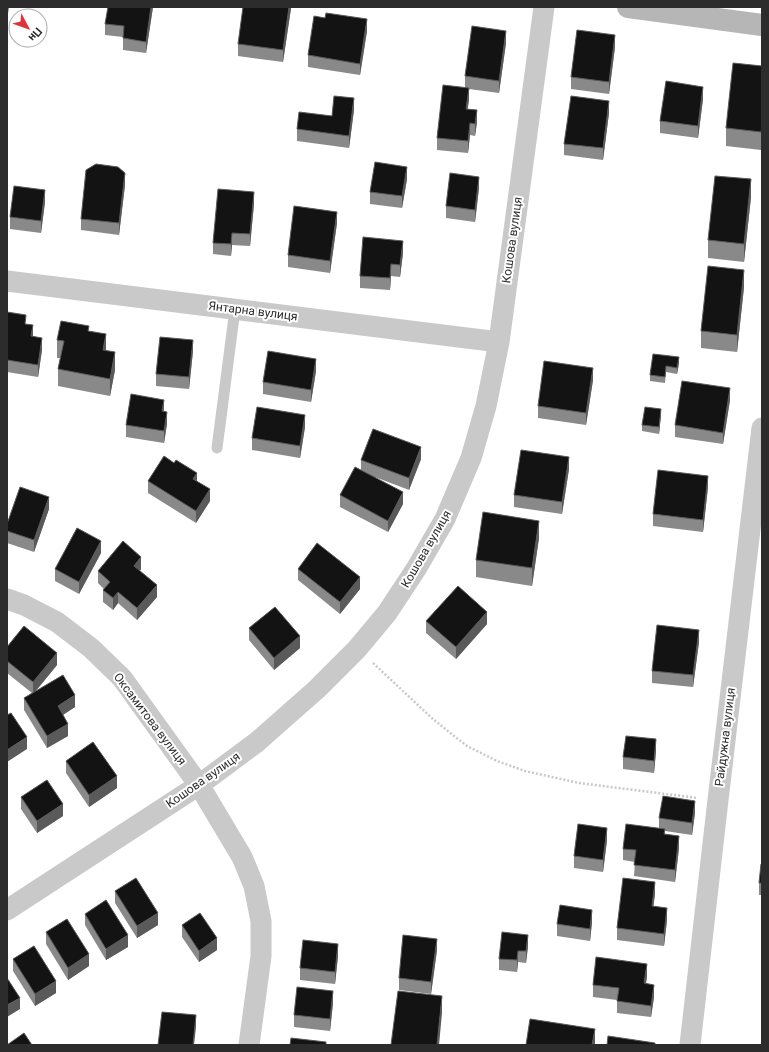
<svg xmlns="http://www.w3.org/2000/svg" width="769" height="1052" viewBox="0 0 769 1052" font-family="Roboto,sans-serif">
	<rect width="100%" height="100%" fill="#fff"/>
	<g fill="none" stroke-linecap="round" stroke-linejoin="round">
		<path stroke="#c9c9c9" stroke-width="2.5" stroke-dasharray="2 2" stroke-linecap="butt" d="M373,663l61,57 33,26 30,15 28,10 54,12 118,15"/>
		<path stroke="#c9c9c9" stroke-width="11" d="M217,448l18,-139"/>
		<path stroke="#c9c9c9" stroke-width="21" d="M7,281l492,61
			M7,599l17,6 33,17 34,26 31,30 77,107 43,72 12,29 7,35v35l-12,89
			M7,910l192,-125 58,-43 60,-53 40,-40 30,-36 29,-44 29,-50 26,-61 15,-52 13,-64 45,-335
			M690,1045l28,-245 44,-372"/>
		<path stroke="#b6b6b6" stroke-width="22" d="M628,7l134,18"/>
	</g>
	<path fill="#898989" d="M108,7h45l-7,46 -23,-3v-13l-18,-2v-11z
		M291,7l-8,55 -45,-6v-12z
		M367,31l-7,44 -52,-8v-12z
		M506,43l-7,50 -30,-4v11l-2,9 10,13 -2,14 -5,-1 -2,18 -31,-3v-12l28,-50v-12z
		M615,47l-6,47 -38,-5v-12z
		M762,66v78l-1,6 -35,-4v-18z
		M703,99l-5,39 -38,-5v-12z
		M354,110l-5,38 -52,-7v-12l35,-13z
		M609,113l-6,47 -39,-5v-11z
		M407,179l-5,29 -32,-4v-12z
		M125,185l-6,50 -38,-5v-11z
		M479,188l-4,34 -29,-4v-12z
		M751,197l-7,65 -36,-4v-18z
		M45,202l-4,31 -31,-4v-12z
		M254,204l-4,42 -18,-1 -1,11 -18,-2v-11z
		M337,223l-7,50 -42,-6v-12z
		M403,253l-3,24 -9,-1 -1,14 -30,-2v-12z
		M744,287l-7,65 -36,-4v-17z
		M7,312l19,12 7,12 9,14 -4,27 -31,-5z
		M89,331l17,20 9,19 -5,26 -52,-10v-17l2,-11h-3v-18z
		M193,351l-4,38 -33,-3v-12z
		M679,357v6l-2,11 -11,-2 -1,11 -15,-2v-6z
		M316,371l-5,31 -48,-8v-12z
		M593,380l-7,45 -48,-7v-12z
		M730,400l-7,44 -48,-7v-12z
		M164,412l3,12 -3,19 -38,-6v-12z
		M661,415l-2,19 -17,-3v-6z
		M305,427l-5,31 -48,-8v-12z
		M421,459l-12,31 -34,-13 28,27 -15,28 -48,-25v-12l21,-25v-10z
		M569,469l-7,45 -48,-7v-12z
		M148,481h49l13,20 -14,22 -48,-30z
		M708,487l-5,45 -50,-6v-12z
		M49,509l-15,43 -27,-9v-19z
		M539,538l-7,48 -56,-9v-17z
		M101,553l-22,41 -24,-13v-12z
		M141,569l-1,2 17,26 -20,23 -19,-17 -5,7 -10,-8v-12l1,-1 -6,-6v-12z
		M298,569l62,20 -20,25 -42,-34z
		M426,621l61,3 -31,35 -30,-26z
		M249,628l51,20 -26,22 -25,-30z
		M699,642l-6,45 -41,-4v-12z
		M7,647l50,18 -21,26 39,16 -12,8 5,21 -21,12 -23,-38v-12l8,-5 -25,-20z
		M656,751l-2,22 -31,-4v-12z
		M66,761l51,27 -28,19 -23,-34z
		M21,797l42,19 -26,17 -16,-24z
		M695,813l-3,22 -27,-4v3l14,14 -4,34 -41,-6 1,-14 -12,-2v-11l36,-21v-10z
		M607,840l-4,32 -29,-4v-12z
		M762,864v31h-3v-12z
		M115,891l43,34 -21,13 -22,-35z
		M655,894l-2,12 14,14 -3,26 -47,-6v-12z
		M85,914l43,33 -22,13 -21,-35z
		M592,922l-2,19 -33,-5v-12z
		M182,925l35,25 -18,12 -17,-25z
		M46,932l43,34 -21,14 -22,-36z
		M528,946l-2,17 -8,-1 -1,10 -18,-2v-11z
		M437,950l-6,44 -32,-4v-12z
		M338,956l-3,28 -35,-4v-12z
		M13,959l43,34 -21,13 -22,-35z
		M647,976l-1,8 8,13 -3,20 -34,-4v-13l-24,-3v-12z
		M333,1003l-3,28 -36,-4v-12z"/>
	<path fill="#5a5a5a" d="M7,7h2l-2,13z
		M151,7h2l-7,46v-11z
		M289,7h2v2l-8,53v-12z
		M367,19v12l-7,44v-11z
		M506,31v12l-7,50v-12z
		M615,35v12l-6,47v-12z
		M703,87v12l-5,39v-12z
		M469,88v12l-3,21v-12z
		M354,98v12l-5,38v-12z
		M609,101v12l-6,47v-12z
		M477,110v12l-2,14v-12z
		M470,123v12l-2,18v-12z
		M762,127v17l-1,6v-18z
		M407,167v12l-5,29v-12z
		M125,173v12l-6,50v-12z
		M479,177v11l-4,34v-12z
		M751,179v18l-7,65v-18z
		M45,190v12l-4,31v-12z
		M254,192v12l-4,42v-12z
		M337,212v11l-7,50v-12z
		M232,233v12l-1,11v-12z
		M403,241v12l-3,24v-12z
		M391,264v12l-1,14v-12z
		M744,270v17l-7,65v-17z
		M33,325v12l-2,-1z
		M106,334v18l-3,-2z
		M42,338v12l-4,27v-12z
		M193,340v11l-4,38v-12z
		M115,352v18l-5,26v-17z
		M679,357v6l-2,11v-6z
		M316,359v12l-5,31v-12z
		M593,368v12l-7,45v-12z
		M730,388v12l-7,44v-11z
		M164,400v12l-2,-1z
		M661,409v6l-2,19v-7z
		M167,412v12l-3,19v-12z
		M305,415v12l-5,31v-12z
		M421,447v12l-12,31v-12z
		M569,457v12l-7,45v-12z
		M197,473v11l-4,-5z
		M708,476v11l-5,45v-12z
		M210,489v12l-14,22v-12z
		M403,492v12l-15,28v-11z
		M49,497v12l-15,43v-12z
		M539,521v17l-7,48v-18z
		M101,541v12l-22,41v-12z
		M141,557v12l-7,9v-12z
		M360,577v12l-20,25v-12z
		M157,585v12l-20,23v-12z
		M118,592v11l-5,7v-12z
		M487,612v12l-31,35v-12z
		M699,630v12l-6,45v-12z
		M300,636v12l-26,22v-12z
		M57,653v12l-24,29v-12z
		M75,695v12l-17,11v-12z
		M68,724v12l-21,12v-12z
		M27,737v12l-20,13v-12z
		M656,739v12l-2,22v-12z
		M117,776v12l-28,19v-12z
		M695,801v12l-3,22v-12z
		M63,804v12l-26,17v-12z
		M607,828v12l-4,32v-12z
		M679,836v12l-4,34v-12z
		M655,882v12l-3,24v-12z
		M667,908v12l-3,26v-12z
		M592,910v12l-2,19v-12z
		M158,913v12l-21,13v-12z
		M128,935v12l-22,13v-11z
		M528,935v11l-2,17v-12z
		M217,938v12l-18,12v-11z
		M437,939v11l-6,44v-12z
		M338,944v12l-3,28v-12z
		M518,951v11l-1,10v-12z
		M89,954v12l-21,14v-12z
		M647,964v12l-3,19v-12z
		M56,981v12l-21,13v-12z
		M654,985v12l-3,20v-11z
		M333,991v12l-3,28v-12z
		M442,996v17l-3,32h-2z
		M20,998v11l-13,8v-12z
		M196,1015v12l-2,18h-1z
		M595,1029v16h-3z"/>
	<path fill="#131313" stroke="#5a5a5a" d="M108,7h43l-5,35 -23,-4 1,-12 -19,-2z
		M243,7h46l-6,43 -45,-6z
		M326,13l41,6 -7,45 -52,-9 6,-39 11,2z
		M472,26l34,5 -7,50 -34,-5z
		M577,30l38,5 -6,47 -38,-5z
		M733,63l29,3v61l-1,5 -35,-4z
		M666,81l37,6 -5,39 -38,-5z
		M443,85l26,3 -3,21 11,1 -2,14 -5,-1 -2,18 -31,-3z
		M334,96l20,2 -5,38 -52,-7 2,-17 33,4z
		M571,96l38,5 -6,47 -39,-4z
		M375,162l32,5 -5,29 -32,-4z
		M96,164l22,3 7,6 -6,50 -38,-4 5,-49z
		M450,173l29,4 -4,33 -29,-4z
		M715,176l36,3 -7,65 -36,-4z
		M14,186l31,4 -4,31 -31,-4z
		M218,189l36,3 -4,42 -18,-1 -1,11 -18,-1z
		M294,206l43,6 -7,49 -42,-6z
		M363,237l40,4 -3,24 -9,-1 -1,14 -30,-2z
		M708,266l36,4 -7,65 -36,-4z
		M7,312l19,3 -1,9 8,1 -2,11 11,2 -4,27 -31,-5z
		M61,321l28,5 -1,5 18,3 -3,16 12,2 -5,27 -52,-10 6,-28 -7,-1z
		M160,337l33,3 -4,37 -33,-3z
		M268,351l48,8 -5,31 -48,-8z
		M653,354l26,3 -2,11 -11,-2 -1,11 -15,-2z
		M544,361l49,7 -7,45 -48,-7z
		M682,381l48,7 -7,45 -48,-8z
		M131,394l33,6 -2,11 5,1 -3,19 -38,-6z
		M257,407l48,8 -5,31 -48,-8z
		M645,407l16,2 -2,18 -17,-2z
		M373,429l48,18 -12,31 -48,-18z
		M521,450l48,7 -7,45 -48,-7z
		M164,456l10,7 2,-3 21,13 -4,6 17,10 -14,22 -48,-30z
		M355,467l48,25 -15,29 -48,-26z
		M658,470l50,6 -5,44 -50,-6z
		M20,487l29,10 -15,43 -27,-9v-7z
		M483,512l56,9 -7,47 -56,-8z
		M77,528l24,13 -22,41 -24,-13z
		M123,541l18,16 -7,9 23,19 -20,23 -19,-16 -5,6 -10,-8 7,-8 -12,-11z
		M317,543l43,34 -20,25 -42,-33z
		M458,586l29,26 -31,35 -30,-26z
		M275,607l25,29 -26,22 -25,-30z
		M657,625l42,5 -6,45 -41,-4z
		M24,626l33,27 -24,29 -26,-21v-14z
		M63,675l12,20 -17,11 10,18 -21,12 -23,-38z
		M11,713l16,24 -20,13v-35z
		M626,736l30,3 -2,22 -31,-4z
		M93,742l24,34 -28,19 -23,-34z
		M47,780l16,24 -26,17 -16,-24z
		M663,796l32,5 -3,22 -33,-5z
		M578,824l29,4 -4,32 -29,-4z
		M626,824l39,5 -1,5 15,2 -4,34 -41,-5 2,-15 -13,-1z
		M761,864h1v19h-3z
		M136,878l22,35 -21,13 -22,-35z
		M623,878l32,4 -3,24 15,2 -3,26 -47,-6z
		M106,900l22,35 -22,14 -21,-35z
		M560,905l32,5 -2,19 -33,-5z
		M200,913l17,25 -18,13 -17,-26z
		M67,919l22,35 -21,14 -22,-36z
		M502,932l26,3 -2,16h-8l-1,9 -18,-1z
		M403,935l34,4 -6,43 -32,-4z
		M303,940l35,4 -3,28 -35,-4z
		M34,946l22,35 -21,13 -22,-35z
		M596,957l51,7 -3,19 10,2 -3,21 -34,-5 2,-13 -26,-3z
		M7,978l13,20 -13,7z
		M297,987l36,4 -3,28 -36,-4z
		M398,991l44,5 -5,49h-46z
		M162,1012l34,3 -3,30h-35z
		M530,1019l65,10 -3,16h-66z
		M24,1033l8,12h-25z
		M608,1036l47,7v2h-48z
		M291,1038l35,4v3h-36z"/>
	<g text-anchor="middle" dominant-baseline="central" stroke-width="4" stroke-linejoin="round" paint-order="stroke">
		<g font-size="12" fill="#2c2c2c" stroke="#fff">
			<text transform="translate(512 240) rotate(-82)">Кошова вулиця</text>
			<text transform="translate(253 311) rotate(7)">Янтарна вулиця</text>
			<text transform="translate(426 549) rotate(-60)">Кошова вулиця</text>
			<text transform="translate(150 719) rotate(53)">Оксамитова вулиця</text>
			<text transform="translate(725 737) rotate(-83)">Райдужна вулиця</text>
			<text transform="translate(203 780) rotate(-35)">Кошова вулиця</text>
		</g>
	</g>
	<rect width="769" height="1052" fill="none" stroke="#2c2c2c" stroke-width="16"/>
	<g transform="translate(28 28) rotate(131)"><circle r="19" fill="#ffffff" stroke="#ababab"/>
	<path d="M0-3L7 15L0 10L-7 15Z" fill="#de333a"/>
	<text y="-6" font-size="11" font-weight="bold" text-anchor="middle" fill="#2c2c2c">Пн</text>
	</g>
</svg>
